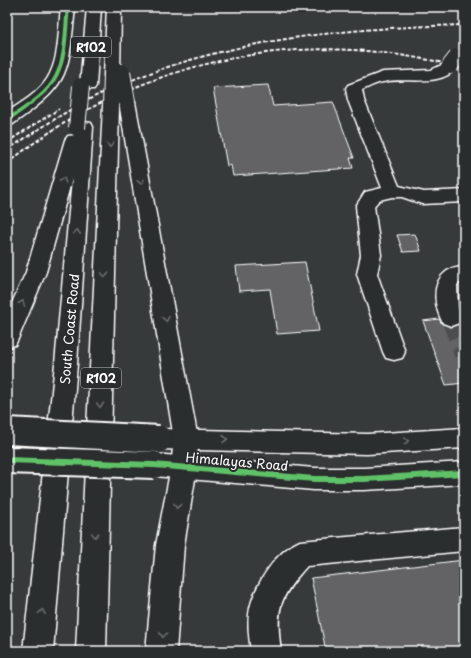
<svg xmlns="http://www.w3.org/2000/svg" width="471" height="658" viewBox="0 0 471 658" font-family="'Playpen Sans',sans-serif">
	<rect width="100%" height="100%" fill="#373a3b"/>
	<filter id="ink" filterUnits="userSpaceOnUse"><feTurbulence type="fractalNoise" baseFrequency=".025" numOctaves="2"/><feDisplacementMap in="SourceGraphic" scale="8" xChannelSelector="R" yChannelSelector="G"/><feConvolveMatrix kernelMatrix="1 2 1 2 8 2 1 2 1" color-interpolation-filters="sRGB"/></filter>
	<g filter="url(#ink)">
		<path fill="#636465" stroke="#fff" d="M268,85l5,21 60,-4 21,56h-4l3,10 -120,8 -2,-11 -4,1 -14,-78z
			M415,234l6,17 -18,1 -6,-17z
			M305,262l14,69 -42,3 -7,-45 -31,2 -3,-25z
			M463,317h1v66l-18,2 -23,-64 16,-2 3,5 10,3 8,-3z
			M464,560v91h-138l-15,-73z"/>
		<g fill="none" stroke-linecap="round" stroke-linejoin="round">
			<path stroke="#4b4e4f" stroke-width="20" stroke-dasharray="20 10" stroke-linecap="butt" d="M451,318l13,36"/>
			<defs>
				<path id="minor" d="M61,7h14c-7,68 -4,76 -62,117l-6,1v-13c14,-9 31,-19 40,-33 13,-20 11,-49 14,-72z
					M450,61l5,2 3,3c-17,23 -52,10 -75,16 -7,1 -14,5 -21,8l2,10 35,86 25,6 40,-2v12l-42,2 -20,-7h-10l-13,3 -5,6 7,49 -4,19 28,78 -3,6 -8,2 -8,-2 -3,-6 -26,-78 4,-19 -5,-49 9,-14 17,-4 -34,-88 -2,-12 2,-3 35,-13 48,-2z
					M464,266v14l-7,5 1,23 4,10 -3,5 -8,3 -8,-3c-8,-14 -13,-39 3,-51 4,-4 13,-4 18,-6z
					M464,428v20l-97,6 -208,-5 -9,-3 -3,-7 3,-7 9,-3 208,5z
					M154,454l160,14h50l100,-6v22l-100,6h-50l-160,-14 -9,-3 -4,-8 4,-8z
					M464,527v24l-157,15c-28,31 -32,44 -26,85h-30c-2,-14 -4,-29 -1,-43 6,-25 26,-57 50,-67z"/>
				<path id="major" d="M87,7h14l-5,79 -2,3h-12l-2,-3z
					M107,7h14l-1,69 -3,3h-10l-3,-3z
					M127,97l6,2 2,3 63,337 -1,28 -13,78 -8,106h-30l10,-106 15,-78 3,-28 -55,-337 2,-3z
					M111,101l6,2 2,3 -13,545h-30l27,-545 2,-3z
					M85,122l6,1 2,4 -16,237 -24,287h-30l32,-287 17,-185 -26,93 -28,67 -3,6 -8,2v-33l19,-42 39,-132 3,-4 8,-1 1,-8 2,-4z"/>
			</defs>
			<use href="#minor" stroke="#fff" stroke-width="3"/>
			<use href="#major" stroke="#fff" stroke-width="3"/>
			<use href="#minor" fill="#2a2d2e" fill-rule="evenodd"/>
			<use href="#major" fill="#2a2d2e" fill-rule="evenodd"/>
			<path stroke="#fff" stroke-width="2" stroke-dasharray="4 2" stroke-linecap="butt" d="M7,142l52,-33
				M7,150c34,-22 67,-45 104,-61 111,-50 233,-61 353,-64
				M8,163c98,-81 231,-123 358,-112 33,3 65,9 98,16"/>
			<path stroke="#fff" stroke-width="3" stroke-dasharray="5.5 3" stroke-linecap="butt" d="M7,164l2,-2"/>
			<defs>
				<path id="minor-bridge-far1" d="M450,66l7,-9"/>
				<path id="minor-bridge" d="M7,431l152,8
					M7,460l147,5"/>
				<path id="major-bridge" d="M122,72l5,30
					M111,106l1,-30
					M77,128l4,-42"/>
			</defs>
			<use href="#minor-bridge-far1" stroke="#fff" stroke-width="18" stroke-linecap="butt"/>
			<use href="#minor-bridge" stroke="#fff" stroke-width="30" stroke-linecap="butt"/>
			<use href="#major-bridge" stroke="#fff" stroke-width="18" stroke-linecap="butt"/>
			<use href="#minor-bridge-far1" stroke="#2a2d2e" stroke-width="16"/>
			<use href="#minor-bridge" stroke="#2a2d2e" stroke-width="26"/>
			<use href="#major-bridge" stroke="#2a2d2e" stroke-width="16"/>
			<defs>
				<path id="cycleway" d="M66,7h4c-3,24 -1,51 -14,73 -5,9 -15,17 -24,24 -7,6 -16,13 -25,17v-3c15,-11 35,-22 45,-38 13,-21 11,-50 14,-73z
					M7,457l147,5 160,14h50l100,-6v6l-100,6h-50l-160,-14 -147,-5z"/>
			</defs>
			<use href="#cycleway" stroke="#2a2d2e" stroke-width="2"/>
			<use href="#cycleway" fill="#61c268" fill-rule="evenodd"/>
		</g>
		<defs><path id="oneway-chevron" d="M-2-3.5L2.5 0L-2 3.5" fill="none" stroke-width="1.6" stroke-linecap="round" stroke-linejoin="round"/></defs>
		<g stroke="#6a6c6d">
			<use href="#oneway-chevron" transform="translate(110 145) rotate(92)"/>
			<use href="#oneway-chevron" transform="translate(63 180) rotate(-75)"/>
			<use href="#oneway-chevron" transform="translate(141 182) rotate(80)"/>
			<use href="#oneway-chevron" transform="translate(77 232) rotate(-86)"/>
			<use href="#oneway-chevron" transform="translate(105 275) rotate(92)"/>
			<use href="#oneway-chevron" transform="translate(22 303) rotate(-67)"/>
			<use href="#oneway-chevron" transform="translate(166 319) rotate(80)"/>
			<use href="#oneway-chevron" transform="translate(100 405) rotate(92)"/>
			<use href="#oneway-chevron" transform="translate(225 439)"/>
			<use href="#oneway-chevron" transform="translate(406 441) rotate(-3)"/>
			<use href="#oneway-chevron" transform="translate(177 506) rotate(100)"/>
			<use href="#oneway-chevron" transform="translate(95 535) rotate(92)"/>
			<use href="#oneway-chevron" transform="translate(42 612) rotate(-83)"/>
			<use href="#oneway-chevron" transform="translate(163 635) rotate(95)"/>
		</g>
	</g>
	<g text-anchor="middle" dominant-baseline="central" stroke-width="4" stroke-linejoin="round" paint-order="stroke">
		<g fill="#2a2d2e" stroke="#bfc0c0" stroke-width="1">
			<rect x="71" y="37" width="40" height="20" rx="3"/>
			<rect x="81" y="368" width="40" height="20" rx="3"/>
		</g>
		<g font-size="12" font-weight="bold" fill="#fff">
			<text x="91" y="47">R102</text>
			<text x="101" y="378">R102</text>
		</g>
		<g font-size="13" fill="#fff" stroke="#2a2d2e">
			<text transform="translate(69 329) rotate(-85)">South Coast Road</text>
			<text transform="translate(237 461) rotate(5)">Himalayas Road</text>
		</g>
	</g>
	<rect width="471" height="658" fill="none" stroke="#2a2d2e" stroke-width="24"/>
	<rect x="12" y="12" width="447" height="634" fill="none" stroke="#fff" stroke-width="1.5" filter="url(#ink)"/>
</svg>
